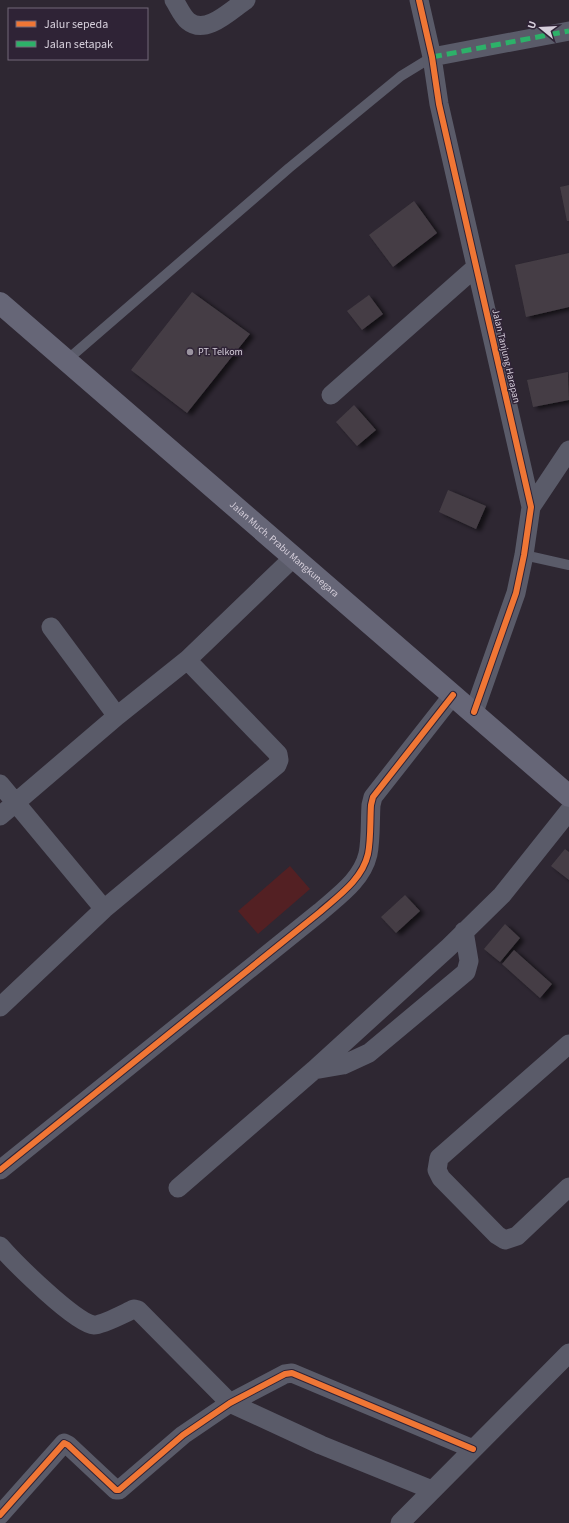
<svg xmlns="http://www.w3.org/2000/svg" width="569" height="1523" viewBox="0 0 569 1523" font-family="'Source Sans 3',sans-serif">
	<defs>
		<filter id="shadow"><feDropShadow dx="4.5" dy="2.5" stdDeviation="2" flood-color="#0009"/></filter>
	</defs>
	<rect width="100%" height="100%" fill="#2e2732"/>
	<path fill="#532023" d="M290,866l20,23 -52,45 -20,-23z"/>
	<path fill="#453e45" filter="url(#shadow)" d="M569,185v36h-2l-7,-34z
		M414,201l23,32 -44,34 -24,-32z
		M569,253v54l-43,10 -11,-52z
		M192,292l58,42 -63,79 -56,-43z
		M369,295l14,19 -21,16 -15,-19z
		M568,372l1,28 -36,7 -6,-27z
		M354,405l22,25 -19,16 -21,-24z
		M448,490l38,16 -10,23 -37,-17z
		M565,849l4,3v28l-18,-14z
		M405,895l15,16 -24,22 -15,-16z
		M505,924l15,14 -20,24 -16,-13z
		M514,950l38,34 -12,14 -38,-34z"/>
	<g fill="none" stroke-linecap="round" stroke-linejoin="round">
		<path stroke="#5a5b69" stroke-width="10" d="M67,360l222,-192 112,-92 31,-19
			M524,555l45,10"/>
		<path stroke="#5a5b69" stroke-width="19" d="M174,0c4,6 8,16 14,21 18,15 43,-11 58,-21
			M419,0l13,57 7,47 92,403 -7,48 -8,38 -42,119
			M432,57l137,-26
			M331,395l145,-128
			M531,507l38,-57
			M51,627l66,89
			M0,784l104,125
			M0,816l117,-100 70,-56 107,-103
			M0,1007l104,-98 173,-144 2,-5 -1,-6 -91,-94
			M569,1044l-130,114 -2,12 4,8 56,57 8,5 12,-4 52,-49
			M314,1070l29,-5 26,-12 97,-81 3,-11 -5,-30
			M0,1170l320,-258c18,-16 42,-32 48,-58 3,-15 2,-34 3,-49l2,-8 80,-102
			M178,1188l136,-118 135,-123 53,-52 67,-84
			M0,1246c14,16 76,78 94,79 9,0 31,-12 40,-16l4,1 92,93 91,42 111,45
			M0,1515l64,-72 4,2 48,45h3l64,-55 47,-32 55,-29 7,-1 181,76
			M400,1523l169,-170"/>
		<path stroke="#667" stroke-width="22" id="s1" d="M0,303l569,493"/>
		<path stroke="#2db169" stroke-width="5" stroke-dasharray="10 5" stroke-linecap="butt" d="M432,57l137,-26"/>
		<defs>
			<path id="cycleway" d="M419,0l13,57 7,47 92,403 -7,48 -8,38 -42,119
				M0,1170l320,-258c18,-16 42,-32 48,-58 3,-15 2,-34 3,-49l2,-8 80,-102
				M0,1515l64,-72 4,2 48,45h3l64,-55 47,-32 55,-29 7,-1 181,76"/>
		</defs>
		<use href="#cycleway" stroke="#2f2336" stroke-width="8"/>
		<use href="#cycleway" stroke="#f07635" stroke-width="6"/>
	</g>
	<circle fill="#9b94a0" stroke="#2f2336" stroke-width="1.5" cx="190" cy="352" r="4"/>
	<g text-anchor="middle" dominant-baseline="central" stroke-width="3" stroke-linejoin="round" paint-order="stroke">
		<g font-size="10" fill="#d6cfdb" stroke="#2f2336" text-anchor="start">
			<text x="198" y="352">PT. Telkom</text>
		</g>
		<g font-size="10" fill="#d6cfdb" stroke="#2f2336">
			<text transform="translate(506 356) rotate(77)">Jalan Tanjung Harapan</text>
			<text stroke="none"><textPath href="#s1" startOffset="376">Jalan Much. Prabu Mangkunegara</textPath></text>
		</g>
	</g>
	<rect x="8" y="8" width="140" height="52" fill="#2f2336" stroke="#726878"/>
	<rect x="16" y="21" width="20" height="6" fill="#f07635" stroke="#726878"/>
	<text x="44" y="28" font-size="12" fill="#d6cfdb">Jalur sepeda</text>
	<rect x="16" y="41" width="20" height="6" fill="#2db169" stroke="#726878"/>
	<text x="44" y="48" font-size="12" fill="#d6cfdb">Jalan setapak</text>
	<g transform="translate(541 28) rotate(288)" stroke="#2f2336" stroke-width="3" paint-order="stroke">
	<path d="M0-3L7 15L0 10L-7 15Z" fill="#d6cfdb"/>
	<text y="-6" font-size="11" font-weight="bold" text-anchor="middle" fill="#d6cfdb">U</text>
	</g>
</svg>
